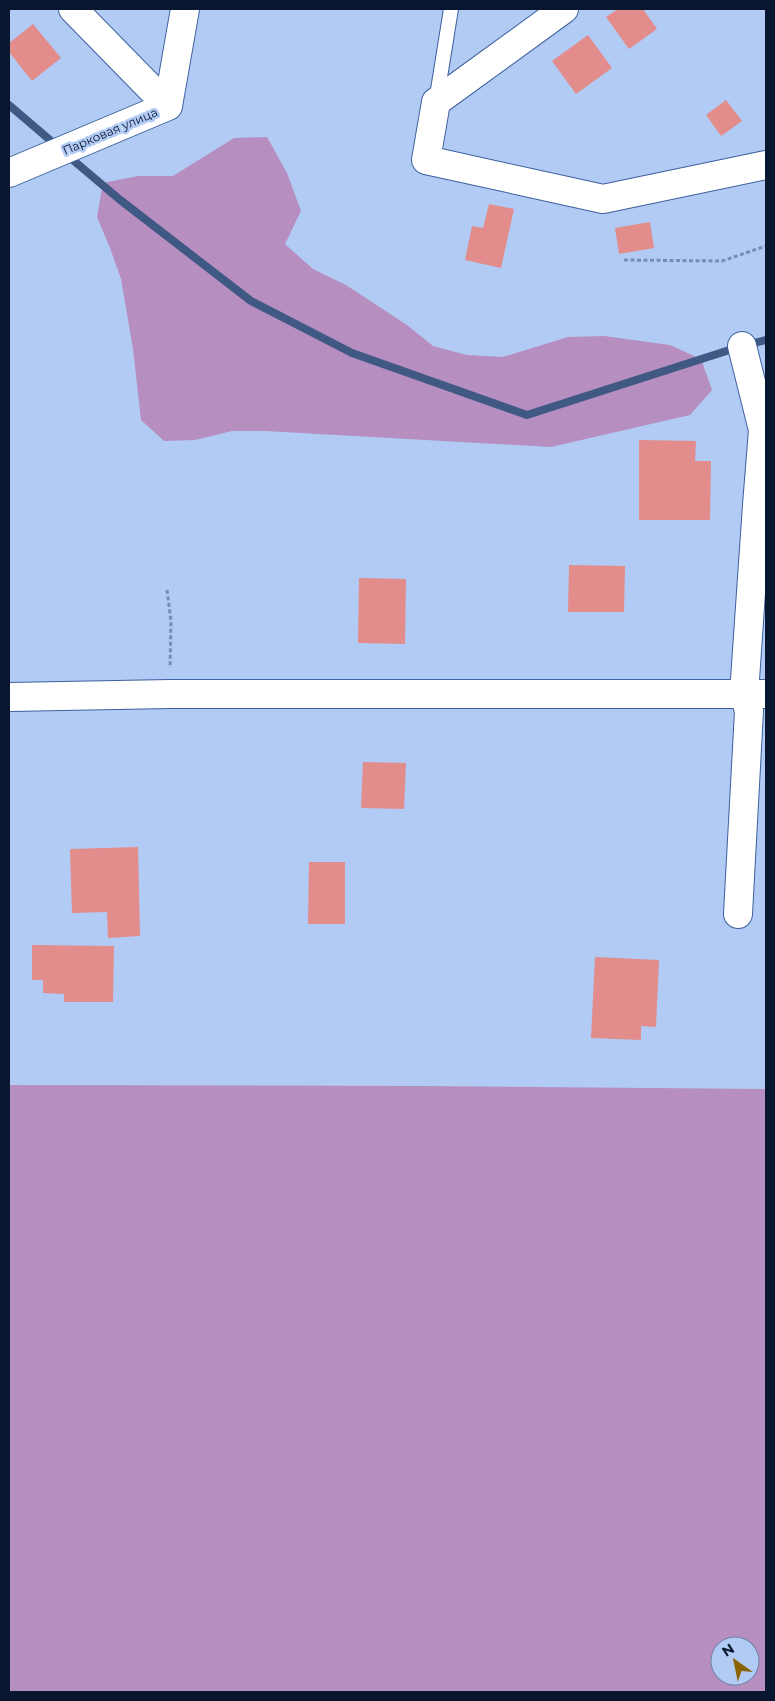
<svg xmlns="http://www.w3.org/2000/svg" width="775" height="1701" viewBox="0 0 775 1701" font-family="Montserrat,sans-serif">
	<rect width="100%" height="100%" fill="#b2cbf4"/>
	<path fill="#b68ebf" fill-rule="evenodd" d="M267,137l20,36 14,38 -16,33 28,25 33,16 61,40 26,21 34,9 36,2 65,-20 36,-1 66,9 31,14 11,31 -22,25 -139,32 -286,-16h-33l-37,9 -31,1 -23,-21 -8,-71 -12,-70 -11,-31 -13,-31 6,-34 35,-7h35l61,-38z
		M9,1085l411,1 346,3v603h-757zM720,1646h30v30h-30z"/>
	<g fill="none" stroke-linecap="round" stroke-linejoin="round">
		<path stroke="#3f5884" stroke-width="8" d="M9,105l48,41
			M67,155l52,44 132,102 101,52 175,62 215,-69 24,-6"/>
	</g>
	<path fill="#e28c8c" d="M618,9h25l14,20 -28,20 -23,-32z
		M33,24l28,34 -29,23 -23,-29v-9z
		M588,35l24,33 -36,26 -24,-33z
		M726,100l16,21 -21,15 -15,-21z
		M489,204l25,5 -13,59 -36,-8 7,-34 11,2z
		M650,222l4,26 -35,6 -4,-26z
		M639,440l57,1 -1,20h16l-1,59h-71z
		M569,565l56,1 -1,46h-56z
		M359,578l47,1 -1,65 -47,-1z
		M363,762l43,1 -2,46 -43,-1z
		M138,847l2,89 -32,2 -1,-26 -35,1 -2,-64z
		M309,862h36v62h-37z
		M32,945l82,1 -1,56h-49v-8l-21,-1v-13h-11z
		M595,957l64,3 -3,67 -15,-1v14l-50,-2z"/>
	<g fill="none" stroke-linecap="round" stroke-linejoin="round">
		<defs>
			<path id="lane" d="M436,102l15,-93"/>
			<path id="street" d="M73,9l95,97
				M564,9l-128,93 -10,58 177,39 163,-34
				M168,106l17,-97
				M9,173l159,-67
				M9,697l161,-3h596
				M738,914l11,-203 -5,-17 13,-189 6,-75 -21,-84"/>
		</defs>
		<use href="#lane" stroke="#3b609d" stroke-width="16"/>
		<use href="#street" stroke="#3b609d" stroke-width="30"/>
		<path stroke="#788db1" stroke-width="3" stroke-dasharray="4 2.5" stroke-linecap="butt" d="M624,260l98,1 44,-15
			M167,590l4,31 -1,47"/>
		<use href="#lane" stroke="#fff" stroke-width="14"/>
		<use href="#street" stroke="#fff" stroke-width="28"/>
	</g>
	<g text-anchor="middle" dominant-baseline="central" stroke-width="5" stroke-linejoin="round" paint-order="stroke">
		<g font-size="12" fill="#08162f" stroke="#b2cbf4">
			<text transform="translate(110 131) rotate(-23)">Парковая улица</text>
		</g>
	</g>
	<rect width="775" height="1701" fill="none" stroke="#08162f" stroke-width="20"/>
	<g transform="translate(735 1661) rotate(327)"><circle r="24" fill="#b2cbf4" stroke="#6e83a5"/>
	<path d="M0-4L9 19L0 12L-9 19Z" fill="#8b6204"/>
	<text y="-8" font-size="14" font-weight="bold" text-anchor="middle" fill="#08162f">N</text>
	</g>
</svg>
